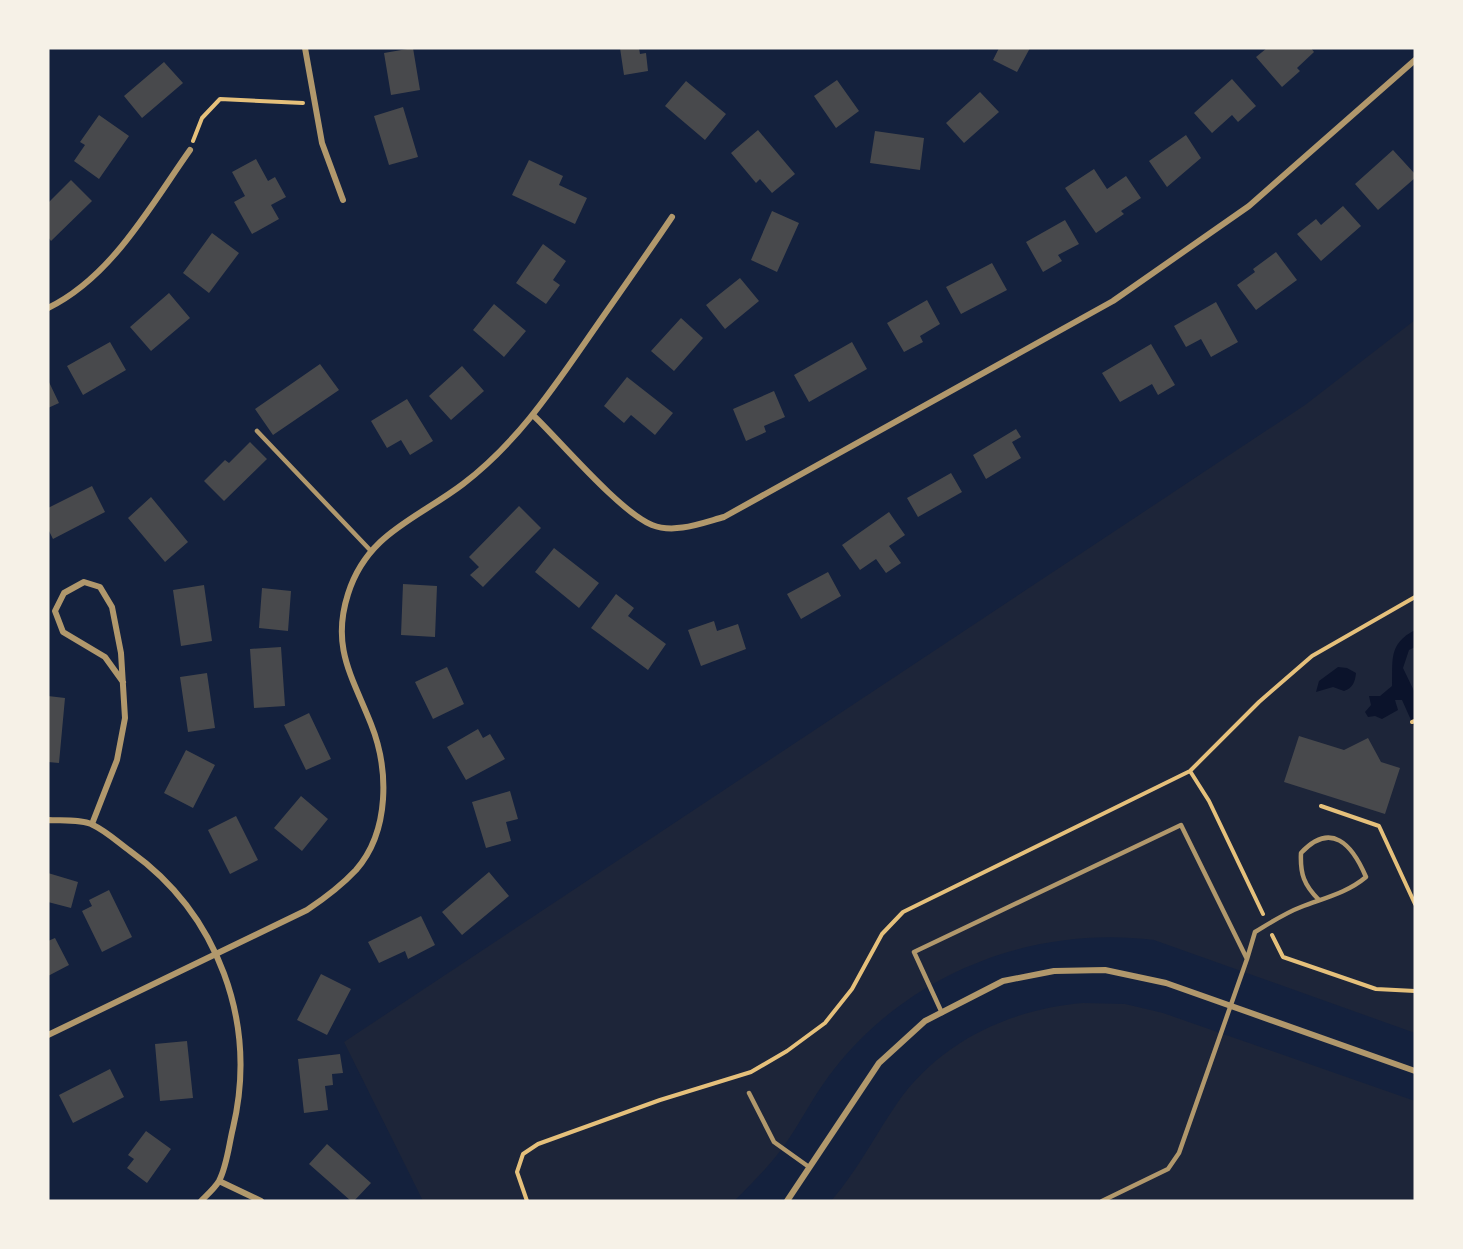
<svg xmlns="http://www.w3.org/2000/svg" width="1463" height="1249" viewBox="0 0 1463 1249" font-family="'Sofia Sans Condensed',sans-serif">
	<rect width="100%" height="100%" fill="#14213d"/>
	<path fill="#1d2539" d="M1415,320v713l-261,-93c-120,-15 -243,32 -319,128 -18,22 -31,48 -47,72 -15,22 -34,42 -54,61h-311l-79,-159 961,-637z
		M1083,1003l42,1 38,9 252,88v100h-584c27,-31 44,-66 67,-99 43,-61 113,-93 185,-99z"/>
	<path fill="#0b132b" d="M1415,630v17l-6,3 -6,18 12,25v36l-13,-29h-7l3,10 -16,9 -7,-3 -7,1 -3,-5 6,-7 -2,-9h11l12,-10c1,-26 -4,-42 23,-56z
		M1338,667l9,1 9,5c-1,9 -3,15 -12,18l-11,-4 -17,5 3,-11z"/>
	<path fill="#48494c" d="M413,48l7,42 -29,5 -7,-42z
		M620,48h19l1,6 6,-1 2,18 -24,4z
		M999,48h31l-13,24 -24,-12z
		M1267,48h44l3,4 -17,16 3,3 -18,16 -26,-30z
		M164,62l19,21 -41,35 -18,-22z
		M1232,79l24,27 -18,16 -6,-7 -20,18 -18,-20z
		M837,80l22,31 -23,17 -22,-32z
		M686,81l40,33 -21,26 -40,-34z
		M980,92l19,20 -35,31 -18,-20z
		M403,107l15,50 -29,8 -15,-49z
		M99,115l30,21 -30,43 -25,-18 11,-16 -5,-3z
		M758,130l37,44 -23,19 -12,-14 -4,4 -25,-30z
		M875,131l49,7 -4,32 -50,-7z
		M1186,135l15,23 -34,29 -18,-26z
		M1393,150l22,24v4l-37,32 -23,-26z
		M256,159l12,22 7,-4 11,20 -15,8 8,14 -27,15 -18,-32 11,-6 -13,-24z
		M529,160l34,16 -4,9 28,13 -12,26 -63,-29z
		M1094,169l13,20 19,-13 15,22 -20,13 3,3 -28,19 -31,-45z
		M71,180l21,21 -41,40 -3,-4v-34z
		M1343,206l18,20 -40,35 -24,-27 19,-15 5,6z
		M772,211l27,12 -22,49 -26,-12z
		M1065,220l14,24 -21,11 4,6 -19,11 -17,-30z
		M212,233l27,20 -30,40 -26,-20z
		M543,244l23,17 -13,19 7,5 -14,19 -30,-21z
		M1276,252l21,28 -41,30 -19,-25 18,-13 -2,-3z
		M992,263l15,27 -46,24 -15,-27z
		M740,278l19,23 -34,28 -19,-24z
		M169,293l21,25 -39,33 -21,-24z
		M927,300l13,24 -20,12 3,6 -19,10 -17,-29z
		M1216,302l22,40 -27,15 -10,-18 -15,8 -12,-21z
		M494,304l32,27 -22,26 -31,-27z
		M681,318l22,20 -29,33 -23,-20z
		M110,342l16,28 -43,25 -16,-29z
		M852,342l15,27 -58,33 -15,-27z
		M1151,344l24,41 -17,10 -6,-11 -32,18 -18,-29z
		M320,364l19,26 -66,45 -18,-26z
		M462,366l22,25 -33,29 -22,-24z
		M627,377l46,36 -18,22 -24,-20 -7,8 -20,-17z
		M48,380l11,23 -11,5z
		M774,391l11,26 -21,9 2,6 -20,9 -13,-32z
		M407,399l26,42 -23,14 -9,-15 -14,8 -16,-27z
		M1016,429l5,8 -9,5 9,16 -35,21 -13,-24z
		M250,442l17,17 -43,42 -20,-20 21,-21 4,3z
		M951,473l11,19 -44,25 -11,-19z
		M92,486l13,26 -52,27 -5,-10v-21z
		M151,497l37,45 -23,20 -37,-44z
		M519,506l22,22 -58,59 -13,-12 9,-8 -10,-10z
		M889,512l16,23 -16,11 12,17 -15,10 -10,-14 -16,11 -18,-25z
		M554,548l45,35 -20,25 -44,-36z
		M828,572l13,24 -40,23 -14,-25z
		M403,584l34,2 -2,51 -34,-2z
		M204,585l8,56 -31,5 -8,-56z
		M262,588l29,3 -3,40 -29,-3z
		M616,594l18,14 -6,8 38,28 -18,26 -57,-42z
		M714,621l3,10 21,-7 8,25 -45,17 -13,-36z
		M281,647l4,59 -31,2 -4,-59z
		M447,667l17,37 -31,15 -18,-37z
		M207,673l8,55 -27,4 -8,-55z
		M48,696l17,2 -6,65 -11,-1z
		M309,713l22,46 -25,11 -22,-45z
		M478,729l5,9 7,-4 15,25 -39,21 -19,-33z
		M1299,736l45,14 24,-12 13,24 19,6 -15,46 -101,-32z
		M186,750l29,15 -22,43 -29,-15z
		M510,791l8,28 -12,3 5,19 -25,7 -14,-46z
		M301,796l27,23 -26,32 -28,-23z
		M236,816l22,44 -28,14 -22,-44z
		M489,872l20,24 -47,39 -20,-23z
		M48,873l30,9 -7,26 -23,-6z
		M109,890l23,47 -30,15 -20,-41 10,-5 -3,-6z
		M421,916l14,29 -27,14 -3,-8 -26,12 -11,-21z
		M55,938l14,27 -21,11v-35z
		M321,974l30,15 -24,46 -30,-15z
		M187,1041l6,57 -33,3 -5,-57z
		M340,1054l3,19 -11,1 1,11 -8,1 3,24 -24,3 -6,-54z
		M110,1069l14,28 -51,26 -14,-28z
		M146,1131l25,18 -24,34 -20,-15 7,-9 -6,-4z
		M327,1144l44,39 -17,18h-3l-42,-37z"/>
	<g fill="none" stroke-linecap="round" stroke-linejoin="round">
		<path stroke="#e5c07b" stroke-width="4" d="M193,141l9,-23 18,-19 83,4
			M1412,722l3,-1
			M1190,771l19,30 54,113
			M1321,806l58,20 36,78
			M1272,935l11,22 93,32 39,2
			M527,1201l-10,-29 6,-18 15,-10 122,-44 91,-28 36,-21 38,-28 27,-34 30,-55 21,-22 287,-141 69,-69 53,-46 103,-59"/>
		<path stroke="#b1986c" stroke-width="4.5" d="M257,431l114,120
			M1247,959l8,-27c15,-9 30,-19 46,-25 23,-9 46,-14 65,-30 -14,-33 -35,-56 -65,-24 -1,21 3,32 18,47
			M942,1013l-28,-61 267,-127 66,134 -68,194 -11,16 -66,32
			M749,1093l25,49 35,25"/>
		<path stroke="#b1986c" stroke-width="6" d="M305,48l17,95 21,57
			M48,308c64,-31 103,-103 142,-158
			M534,416c27,26 86,96 118,109 23,9 50,-2 72,-8l389,-216 136,-95 166,-146
			M48,820c13,1 33,-1 45,5 13,6 26,18 37,26 88,63 128,171 103,277 -4,16 -6,38 -14,53 -4,7 -12,14 -18,20
			M92,824l25,-64 8,-42 -4,-65 -9,-46 -12,-20 -16,-5 -20,11 -9,18 8,21 42,25 18,25
			M48,1035l259,-125c18,-12 34,-24 49,-40 34,-39 33,-101 15,-146 -19,-48 -40,-77 -23,-130 19,-61 69,-75 115,-110 51,-39 85,-88 121,-140 29,-42 59,-84 88,-127
			M219,1181l42,20
			M787,1201l92,-138 46,-42 78,-40 51,-10 51,-1 61,13 249,88"/>
	</g>
	<rect width="1463" height="1249" fill="none" stroke="#f6f1e7" stroke-width="99"/>
</svg>
